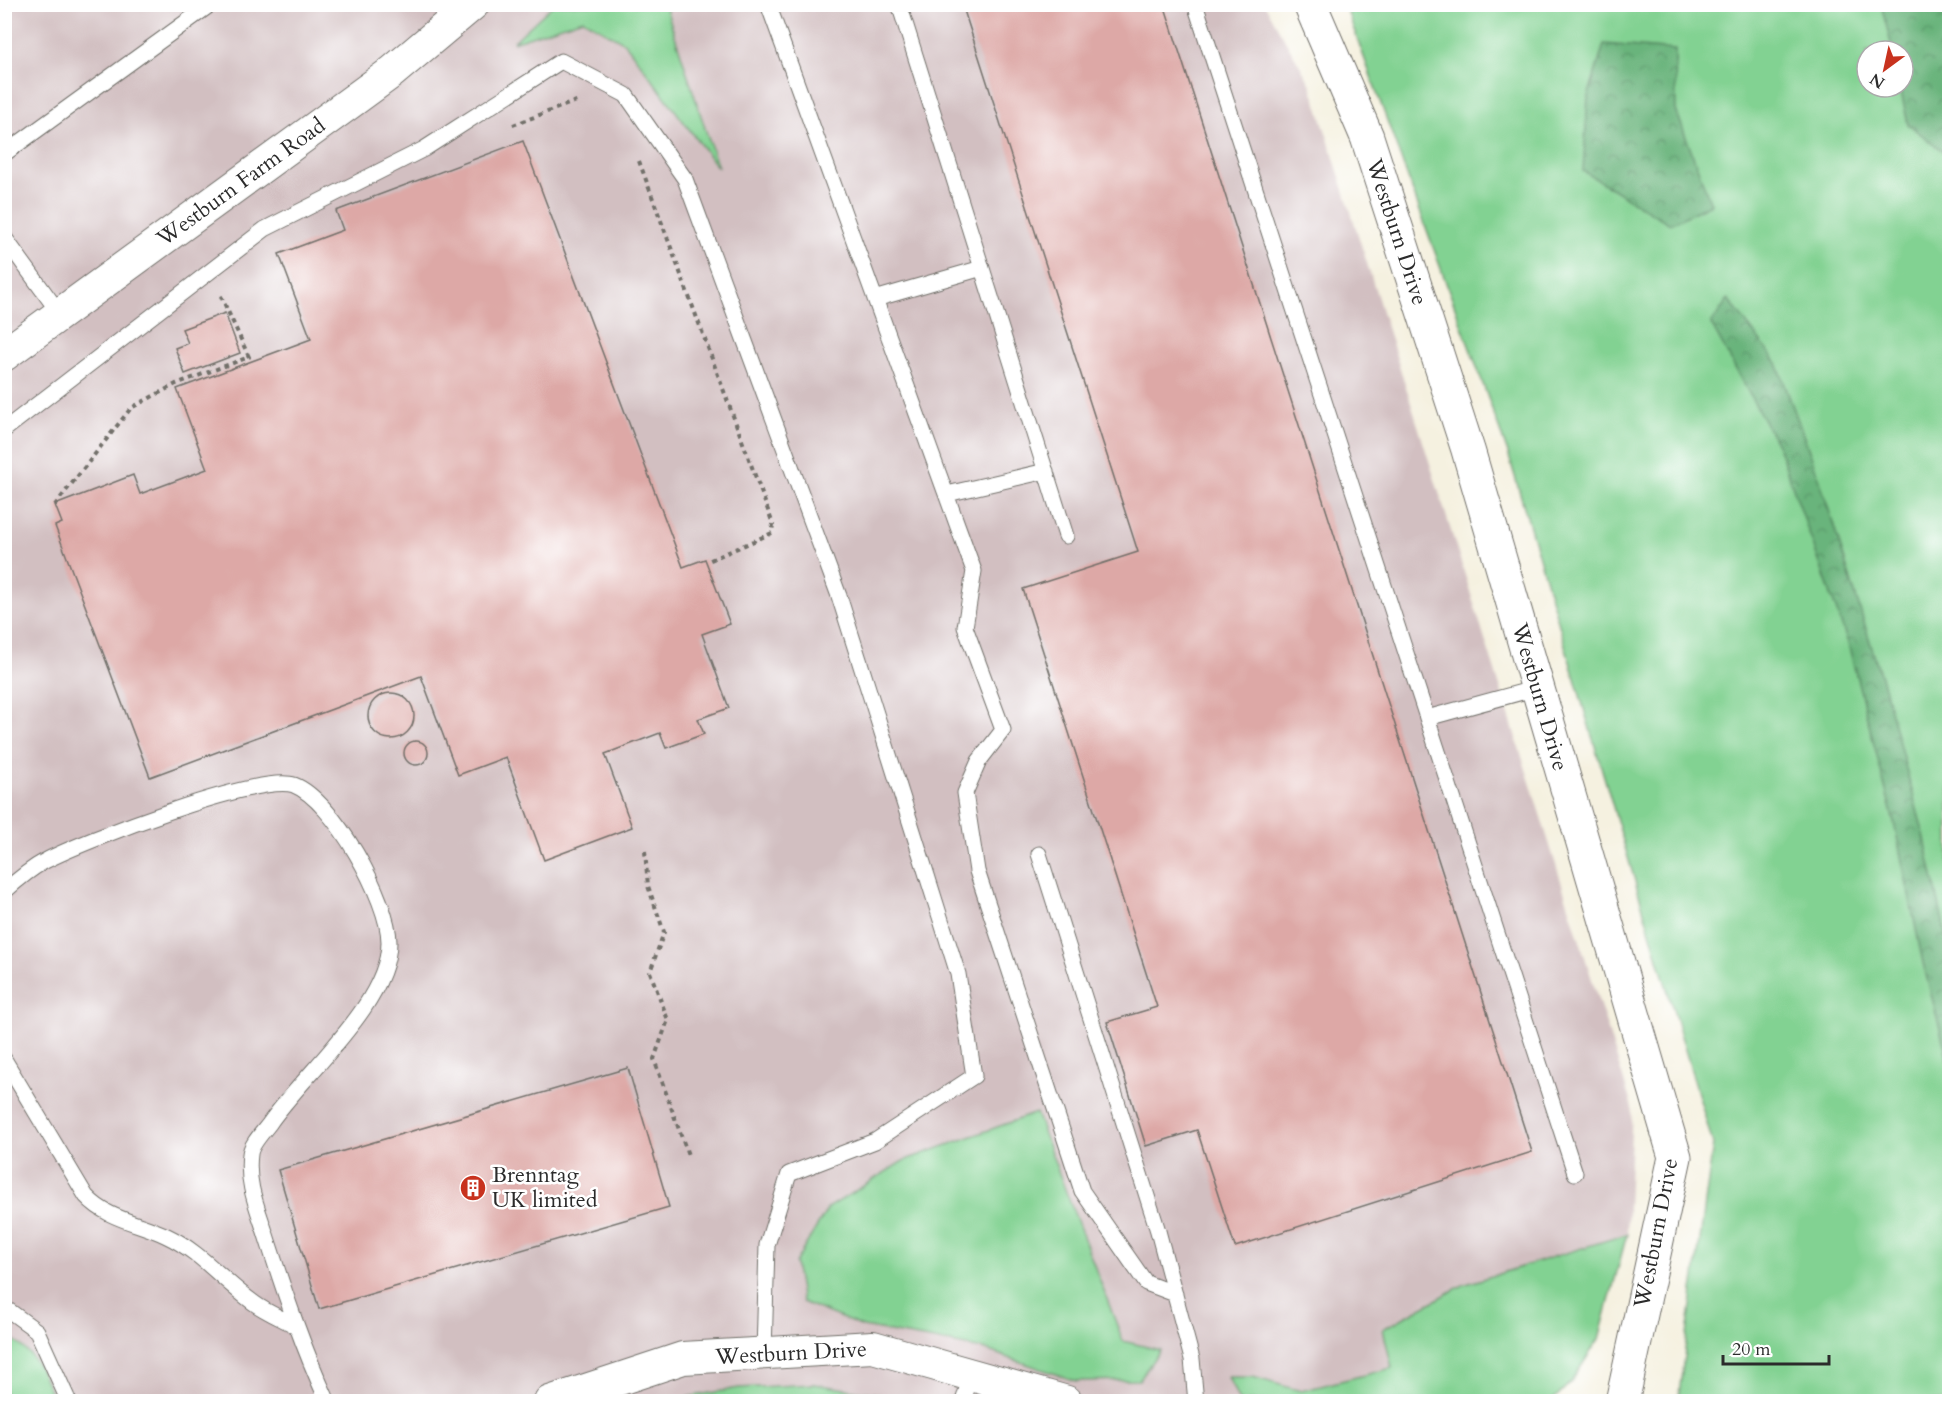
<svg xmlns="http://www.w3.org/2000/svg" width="1954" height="1406" viewBox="0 0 1954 1406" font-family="Cardo,serif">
	<defs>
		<pattern id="forest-crowns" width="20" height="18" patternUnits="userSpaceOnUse" patternTransform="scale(1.5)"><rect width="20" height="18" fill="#69b47c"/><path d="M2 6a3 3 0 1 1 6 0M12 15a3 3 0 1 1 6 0" fill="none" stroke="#579366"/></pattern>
	</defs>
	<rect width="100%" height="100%" fill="#fff"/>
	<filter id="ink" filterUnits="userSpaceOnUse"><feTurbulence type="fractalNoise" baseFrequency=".0167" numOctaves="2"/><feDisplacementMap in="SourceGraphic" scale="12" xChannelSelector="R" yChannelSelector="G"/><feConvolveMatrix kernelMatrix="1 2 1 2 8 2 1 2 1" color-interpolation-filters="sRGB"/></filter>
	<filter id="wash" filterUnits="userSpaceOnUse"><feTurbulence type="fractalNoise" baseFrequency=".008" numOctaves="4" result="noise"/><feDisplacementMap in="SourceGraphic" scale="24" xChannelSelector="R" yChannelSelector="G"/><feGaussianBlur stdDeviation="1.35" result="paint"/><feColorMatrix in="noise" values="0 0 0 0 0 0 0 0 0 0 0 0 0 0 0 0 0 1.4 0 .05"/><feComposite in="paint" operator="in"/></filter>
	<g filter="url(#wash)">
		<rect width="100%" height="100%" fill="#f5f1e0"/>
		<path fill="#d2bfc1" d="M5,5h1260l46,80 321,1022 -5,127 -164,51 -63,116h-1395z"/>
		<path fill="#82d292" stroke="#567e5e" stroke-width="1.5" fill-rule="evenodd" d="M553,5h112l53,163 -93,-125 -42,-24 -70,23z
			M1345,5h604v1396h-271l35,-257 -205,-691zM1867,51h36v36h-36z
			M1036,1113l87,228 37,9 -21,30 -63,1 -93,-32 -120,-22 -61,-25 -7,-39 33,-55 75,-47z
			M1627,1234l-28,105 -28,43 -19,19h-313l-11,-24h25l48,14 91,-23 -9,-39 80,-44z
			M5,1335c30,16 37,36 49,66h-49z
			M814,1384l63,10 16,7h-228l74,-13z"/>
		<path fill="url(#forest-crowns)" stroke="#4a7054" stroke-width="1.5" d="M1881,5h68v151l-41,-32 -8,-37h3v-36h-10z
			M1604,44l71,6 1,60 35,94 -41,20 -87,-53 5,-74z
			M1728,299l49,64 42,115 63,202 42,155 25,114v115l-26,-101 -29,-141 -46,-179 -69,-195 -68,-124z"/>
		<g id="blocks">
			<path fill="#dda8a6" d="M962,4h202l368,1148 -297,95 -38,-117 -51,16 -39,-124 50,-15 -134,-418 115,-37z
				M523,141l160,426 22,-8 25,65 -28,10 27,74 -31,11 6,15 -38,14 -6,-15 -55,21 27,73 -88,33 -38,-103 -48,18 -37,-99 -271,101 -95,-251 7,-3 -7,-18 78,-30 7,19 67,-25 -30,-80 134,-50 -32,-85 64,-24 -7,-19z
				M225,313l15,40 -55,21 -10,-26 13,-5 -6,-14z
				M368 716a23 23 0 1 1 46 0a23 23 0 1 1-46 0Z
				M404 753a12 12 0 1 1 24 0a12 12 0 1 1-24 0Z
				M628,1068l41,139 -350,102 -41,-139z"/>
		</g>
	</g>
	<g filter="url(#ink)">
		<use href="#blocks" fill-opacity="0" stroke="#72706a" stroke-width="1.5"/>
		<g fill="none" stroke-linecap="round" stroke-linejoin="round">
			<defs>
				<path id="service" d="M768,4l206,567 -9,56 38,103 -24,31 -14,32 12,78 105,320 64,92 29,11
					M899,4l167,532
					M1195,4l380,1169
					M4,154l207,-150
					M4,237l56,77
					M875,299l107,-31
					M4,430l261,-201 159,-80 137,-88 65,34 59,84 154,417 119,378 16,102 -99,65 -86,33 -22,71 -3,108
					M947,494l99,-23
					M1427,718l110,-30
					M1039,854l119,377 34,128 4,43
					M4,892c12,-11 28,-24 41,-31 38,-20 214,-88 249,-76 39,15 95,115 95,157 0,62 -87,133 -120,182 -6,8 -18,20 -19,30 -4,30 8,55 17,84 18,56 36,110 61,164
					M4,1059l82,137c22,24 52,26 81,40 34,16 57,46 87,67 12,9 27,15 40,22
					M4,1307l33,24 32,71
					M963,1402l8,-27"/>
				<path id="minor" d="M4,355l388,-283 81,-68
					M550,1402l133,-44 190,-11 194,55"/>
				<path id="tertiary" d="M1310,4l57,133 101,313 207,707 -53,245"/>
			</defs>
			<use href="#service" stroke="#72706a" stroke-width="17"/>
			<use href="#minor" stroke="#72706a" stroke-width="34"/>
			<use href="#tertiary" stroke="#72706a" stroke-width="35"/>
			<path stroke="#72706a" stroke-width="4" stroke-dasharray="4.5 4.5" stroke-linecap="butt" d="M513,125l66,-25
				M639,161l134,363 -1,9 -66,29
				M55,505l76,-97 45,-24 73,-27 -29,-63
				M645,851l3,35 16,46 -14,40 18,48 -14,39 34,96"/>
			<use href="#service" stroke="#fff" stroke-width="15"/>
			<use href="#minor" stroke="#fff" stroke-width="32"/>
			<use href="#tertiary" stroke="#fff" stroke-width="33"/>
		</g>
	</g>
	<defs>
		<symbol id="building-disc" viewBox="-11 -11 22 22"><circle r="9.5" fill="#c8321e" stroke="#fff"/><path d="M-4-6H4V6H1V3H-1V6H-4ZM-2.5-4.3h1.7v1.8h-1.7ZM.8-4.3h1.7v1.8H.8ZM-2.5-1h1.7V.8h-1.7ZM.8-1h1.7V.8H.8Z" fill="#fff"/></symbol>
	</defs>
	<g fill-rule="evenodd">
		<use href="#building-disc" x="458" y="1173" width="30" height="30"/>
	</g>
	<g text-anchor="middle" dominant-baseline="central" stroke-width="5" stroke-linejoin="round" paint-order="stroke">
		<g font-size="22" fill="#2b2b2b" stroke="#fff">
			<text transform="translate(241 182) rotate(-36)">Westburn Farm Road</text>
			<text transform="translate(1397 232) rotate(72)">Westburn Drive</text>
			<text transform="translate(1540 697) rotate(74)">Westburn Drive</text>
			<text transform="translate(1656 1233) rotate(-79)">Westburn Drive</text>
			<text transform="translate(791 1353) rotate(-3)">Westburn Drive</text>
		</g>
		<g font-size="22" fill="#2b2b2b" stroke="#fff" text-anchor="start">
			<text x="492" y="1175">Brenntag<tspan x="492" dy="25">UK limited</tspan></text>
		</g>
	</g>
	<rect width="1954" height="1406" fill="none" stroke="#fff" stroke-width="24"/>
	<g transform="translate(1885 69) rotate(213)"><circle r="28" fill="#ffffff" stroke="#aaaaaa" stroke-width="1.5"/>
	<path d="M0-4.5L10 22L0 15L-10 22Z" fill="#c8321e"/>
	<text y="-9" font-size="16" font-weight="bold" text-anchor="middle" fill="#2b2b2b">N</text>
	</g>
	<path d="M1723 1355v9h106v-9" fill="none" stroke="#2b2b2b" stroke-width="3"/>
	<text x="1732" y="1355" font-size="18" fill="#2b2b2b" stroke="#ffffff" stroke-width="4.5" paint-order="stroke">20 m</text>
</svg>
